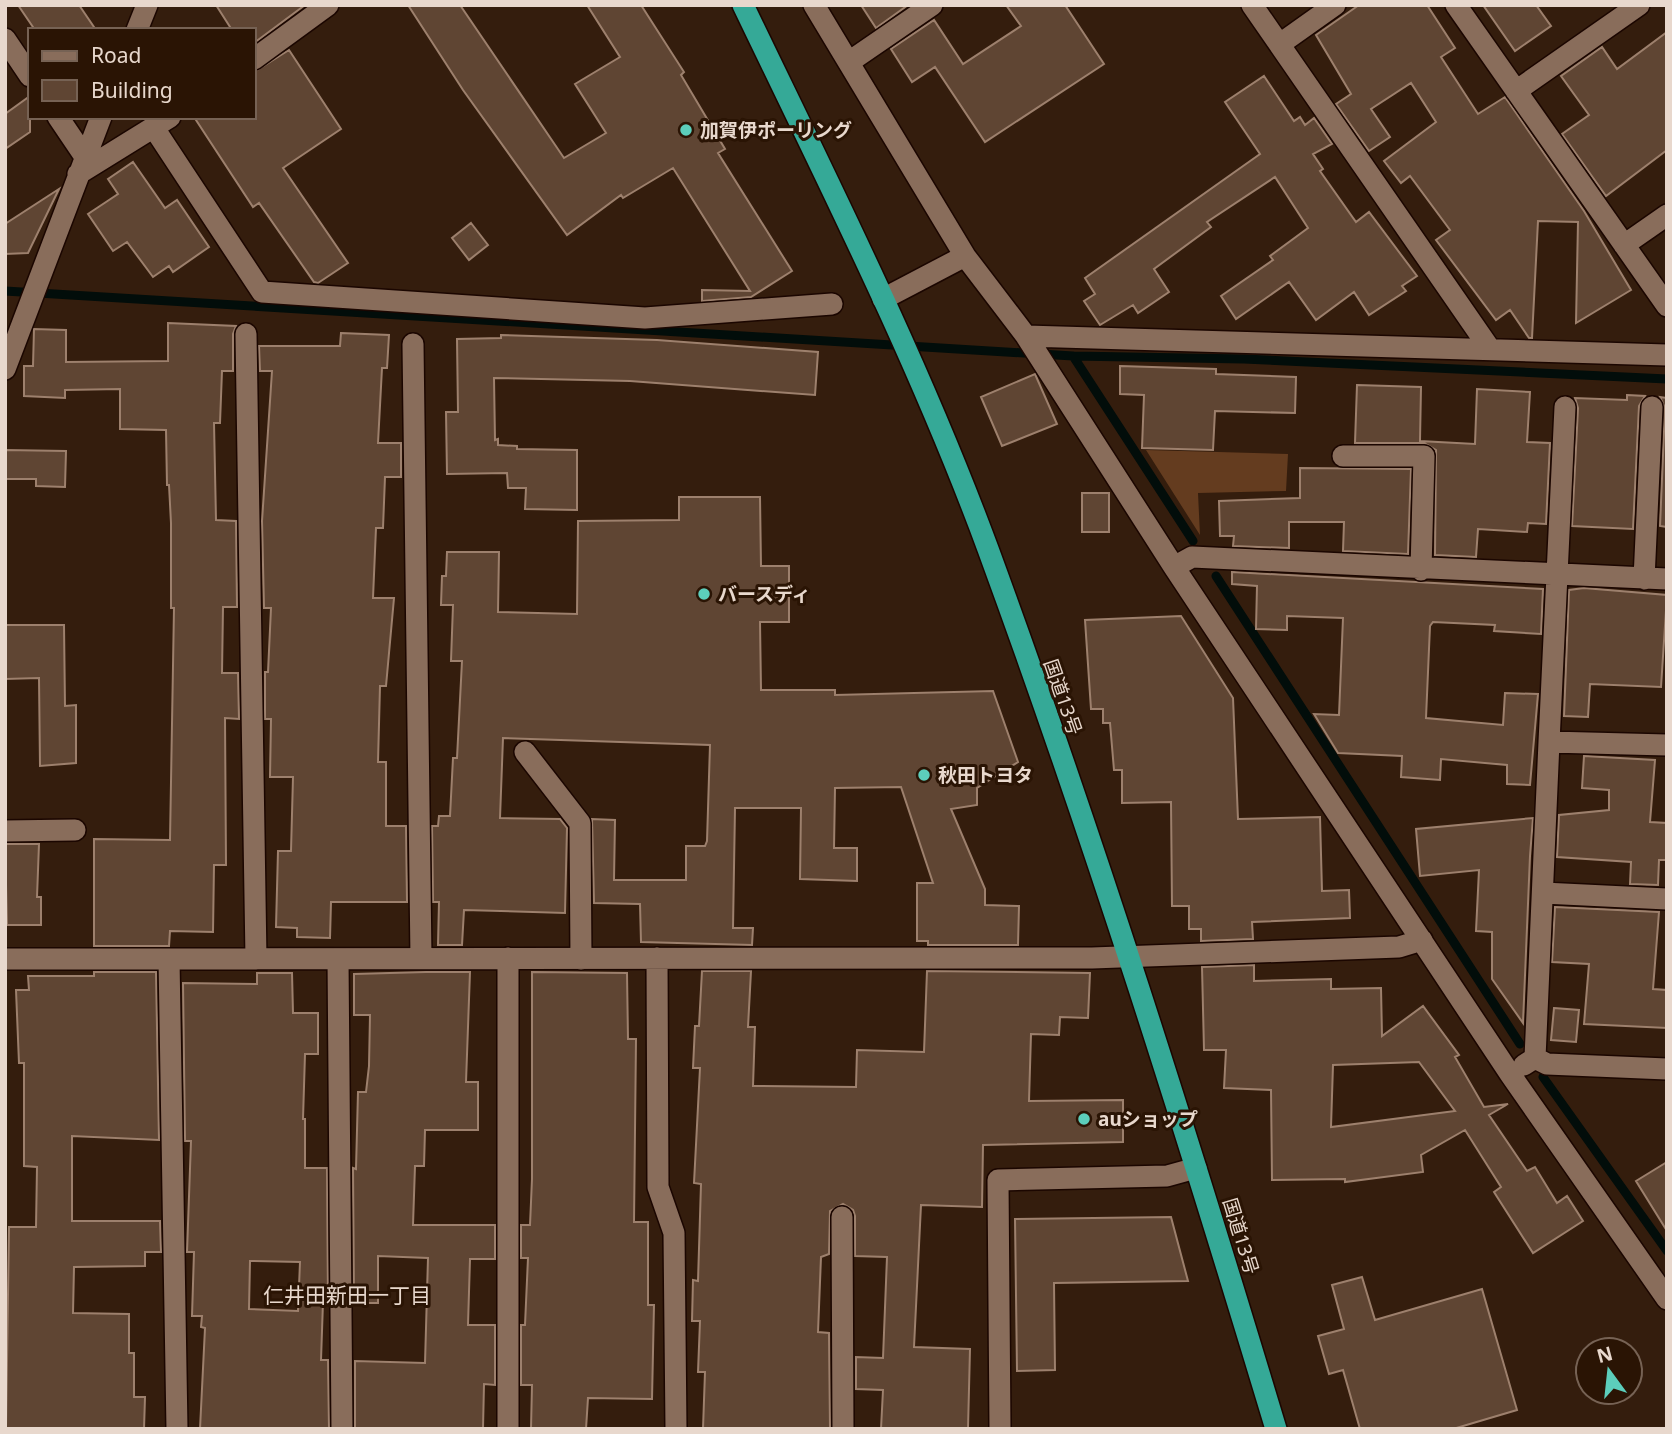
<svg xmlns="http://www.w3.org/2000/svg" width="1672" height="1434" viewBox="0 0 1672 1434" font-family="'Noto Sans','Noto Sans JP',sans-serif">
	<rect width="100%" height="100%" fill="#341d0d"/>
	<path fill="#643c1f" d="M1146,450l142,4 -2,37 -88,2 2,42z"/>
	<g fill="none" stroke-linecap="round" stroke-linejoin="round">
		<path stroke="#020d0a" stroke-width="9" d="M5,291l1068,65 171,3 423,20
			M1073,356l120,185
			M1216,576l304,468
			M1543,1077l124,174"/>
	</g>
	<path fill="#5f4533" stroke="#9d806d" stroke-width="2" fill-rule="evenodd" d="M18,5h61l17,25h-61z
		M216,5h89l-51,38v-13h-22z
		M408,5h52l104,153 42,-25 -31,-49 45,-27 -33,-52h54l43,67 -3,3 44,74 -7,4 74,118 -41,26 -49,4v-11l48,1 -77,-123 -50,30 -2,-3 -54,40 -104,-145z
		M861,5h47l-32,23z
		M1006,5h59l39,59 -119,78 -50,-75 -23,15 -21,-33 43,-29 29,44 58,-38z
		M1359,5h68l28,43 -14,9 37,57 27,-17 79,114 47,79 -55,33 2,-101 -40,-1 -6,117h-3l-19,-28 -14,10 -60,-80 14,-10 -40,-54 -9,7 -17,-22 52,-39 -25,-39 -40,26 19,28 -21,14 -33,-47 15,-10 -35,-59z
		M1483,5h53l15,21 -36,25z
		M1667,32v118l-61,46 -44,-62 27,-19 -28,-39 41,-29 15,22z
		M289,50l52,79 -58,39 65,95 -30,20 -4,-1 -55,-79 -6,4 -59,-90h60v-45z
		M1264,76l30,45 6,-4 5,8 9,-7 18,26 -19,10 10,15 -3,2 36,51 13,-10 48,64 -15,10 4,5 -37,24 -15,-23 -38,28 -27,-38 -53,37 -15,-23 52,-36 -3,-4 38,-28 -33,-51 -68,45 4,5 -57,42 15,23 -31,21 -5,-8 -33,20 -16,-24 11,-7 -10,-16 175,-124 -35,-52z
		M30,96v36l-25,17v-35z
		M133,162l32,46 12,-8 32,47 -36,25 -4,-6 -16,11 -26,-35 -14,9 -25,-37 30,-20 -10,-15z
		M59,189l-31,64 -23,1v-30z
		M471,223l17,22 -19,15 -17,-22z
		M168,323l68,3 -3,8v37h-11l-2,52h-6l2,97 20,1 1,86h-14l-1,66h16l1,46 -14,-1 1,147h-12l-1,67 -43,-1 -1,15h-75v-107l76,1 4,-232h-3v-85l-2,-38h-2l-1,-55 -46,-1v-40l-55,1v8l-41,-2v-30h9l1,-37 32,1v32l102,-1z
		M341,333l48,2 -2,33h-5l-4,75h23v34h-16l-2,51h-7l-3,70h21l-8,88h-6l-2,76h8v64h20l1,76h-76l-1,36 -33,-1v-9l-21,-1 2,-76h13l2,-74h-23l1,-58h-6v-47h3l3,-64h-7l-2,-87 10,-150h-12l-1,-25h81z
		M501,335l156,5 161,12 -3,43 -185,-14 -136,-3 1,62 3,-1v6l19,1v3l60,1v60l-52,-1 1,-21h-18l-1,-15 -60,1 -1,-62h12l-1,-73 44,-1z
		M1120,366l96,3v5l80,3 -1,36 -80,-2 -2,39 -71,-2 2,-53 -24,-1z
		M1035,374l22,50 -55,22 -21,-49z
		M1357,385l64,2 -1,54 55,3 2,-55 53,3 -3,50 23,1 -4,81 -18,-1 -1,9 -49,-3 -2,28 -41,-2 1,-105 -12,-7h-69z
		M1627,395l18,1 -6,10 -6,123 -61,-3 6,-118 -3,-10 52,2z
		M1660,397l7,1v129l-7,-1 5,-118z
		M5,450l61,1 -1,36 -29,-1v-7h-31z
		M1300,468l111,1 -3,85 -65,-3 1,-29h-55v26l-56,-2 1,-10h-14l-1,-35 81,-3z
		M1082,493h27v39h-27z
		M679,497h81l1,69h28v56h-29l1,68h74v5l158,-4 25,71 -41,26v17l-26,4 34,80v16l34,1 -1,39h-90v-4h-11v-58h16l-32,-96 -66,1 -1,60h23v33l-57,-2 1,-71h-66l-2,120h20l-1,17 -111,-3 -1,-38 -46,-1 -2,-84 23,1 -1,60h72v-34h19l2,-5 3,-96 -207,-7 -3,80 60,1 7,9 -2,85 -101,-3 -2,35h-24l1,-43h-6l-1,-76h6l1,-10h11l3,-58h4l5,-97h-11l2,-56h-12l1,-29h4l1,-24h52l-1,60 79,2 1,-93 101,-1z
		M1232,572l311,17 -2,45 -47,-3 1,-6 -62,-3 -3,4 -4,92 77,7 2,-32 33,1 -8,91 -23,-1v-19l-66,-6 -1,21 -39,-3 1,-21 -64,-3 -24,-39 25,1 4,-97 -56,-2v14l-31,-1 1,-43 -25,-2z
		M1584,588l83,7 -6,92 -71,-3 -2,33 -24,-1 5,-126z
		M1181,616l52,82 5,121 82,-2 2,74 27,-1 1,28 -98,4 1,17 -52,2v-12h-12v-23h-17l-1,-104 -49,1v-33h-8l-4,-47h-7v-14h-12l-6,-89z
		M5,625h59l1,81 11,-1v58l-36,3 -1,-88 -34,1z
		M1584,756l71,4 -5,62 17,1v37h-8l-1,25 -28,-1 1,-22 -74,-5 2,-42 50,-5v-20l-27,-2z
		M1533,818l-3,38 -7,167 -31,-44v-47l-16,-1 3,-61 -59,6 -4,-47z
		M5,844h34l-2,53h4v28h-34z
		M1555,907l104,5 -6,77 14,1v38l-83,-4 5,-60 -37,-2z
		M1254,965v16l77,-2v10l50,-1 1,48 41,-30 36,49 -4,2 29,50 24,-3 -19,11 38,56 8,-4 22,36 10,-7 16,25 -50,32 -39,-61 7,-5 -36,-57 -44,25 2,17 -78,10v-3l-73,1 -1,-90 -47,-2 2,-38h-22l-2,-83zM1419,1062l36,49 -124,16 2,-62z
		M702,971h49l-3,56h7l-2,59 103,1 1,-37 67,2 3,-81 163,2 -2,45 -28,-1 -1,18 -28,-1 -2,67 94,-1v42l-140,3 -1,62 -61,-2 -7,142 56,2 -2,80h-87l2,-39 -27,-1v-32l27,1 4,-101 -32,-1v-40l-2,-6 -10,-6 -13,7 -1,43 -8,3 -3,75 11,1 1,96h-127l2,-57h-7l2,-51h-8l1,-41 5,1 3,-97 -7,-1 6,-115h-7l2,-42h4z
		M94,972h62l3,168 -87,-4v85h88l1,31h-16v14l-71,1 -1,46 56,1v39h5v44h11l-1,32h-138l3,-202h27l1,-60 -13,-1v-103h-5l-3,-73h13l-1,-14h66z
		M426,972h44l-4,110h12v48h-53l-1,36h-9l-2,59h82v34h-25l-2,66h27v60l-11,-1 -1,45h-128v-68l70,2 3,-105 -50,-2v47h-24l-1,-135 3,1 2,-77h8l3,-26 1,-51h-16v-41z
		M532,972l95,1 1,66h8l-2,183h14v83h6l-2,94 -64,-1 -2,31h-55l1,-44h-11v-60h4l3,-67h-7v-33h9l2,-46z
		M257,973h35l1,40h25v41h-13l-2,65h2v49h22l1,134h-5l-2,58h7l1,69h-129l5,-101 -4,-1 1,-11h-10l2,-64h-7l4,-111h-6l-2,-158 74,1zM250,1261l50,1 -2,49 -49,-2z
		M1554,1008l25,2 -3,32 -25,-2z
		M1667,1162v69l-31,-50z
		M1171,1217l17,64 -134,2 1,87 -38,1 -2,-152z
		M1362,1277l13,43 107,-31 35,121 -64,19h-93l-17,-59 -14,4 -11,-38 26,-7 -12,-44z"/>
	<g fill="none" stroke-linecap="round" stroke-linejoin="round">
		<defs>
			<path id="minor" d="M814,5l151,251
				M1252,5l238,344
				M1456,5l211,301
				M137,30l10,-25
				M5,39l25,37
				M1280,44l55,-39
				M254,59l74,-54
				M849,62l83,-57
				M1516,91l123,-86
				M58,117l27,40
				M154,128l108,164 383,26 187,-14
				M78,174l92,-57
				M1624,245l43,-30
				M883,299l82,-43 61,80 148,231 336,507 157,225
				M246,334l10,625
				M1026,336l641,19
				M413,344l8,614
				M5,369l96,-252
				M1343,456h81l-3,114
				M1174,567l18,-10 475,22
				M1644,579l8,-172
				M1549,742l16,-335
				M525,752l55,71 1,136
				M5,831l70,-1
				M1543,893l124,6
				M657,958l1,229 16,46 2,196
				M5,959l1087,-1 307,-11 23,-7
				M169,959l8,470
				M338,959l4,470
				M1535,1058l14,-316 118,3
				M1524,1065l11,-7 12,6 120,5
				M842,1217l1,212
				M508,1429v-471
				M1000,1429l-2,-249 169,-4 29,-8"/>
			<path id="highway" d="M743,5c86,179 176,357 245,544 106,289 199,585 288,880"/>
		</defs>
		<use href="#minor" stroke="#1b0600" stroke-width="24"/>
		<use href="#highway" stroke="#1b0600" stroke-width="24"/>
		<use href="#minor" stroke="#896d5b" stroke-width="21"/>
		<use href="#highway" stroke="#35a997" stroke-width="21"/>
	</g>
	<g fill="#5ccebb" stroke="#2a1404" stroke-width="2.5">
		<circle cx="686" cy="130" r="7"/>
		<circle cx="704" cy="594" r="7"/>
		<circle cx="924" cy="775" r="7"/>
		<circle cx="1084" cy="1119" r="7"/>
	</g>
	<g text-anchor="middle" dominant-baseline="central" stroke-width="6" stroke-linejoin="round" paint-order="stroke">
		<g font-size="19" font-weight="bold" fill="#e8d8cd" stroke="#2a1404" text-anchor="start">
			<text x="700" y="130">加賀伊ポーリング</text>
			<text x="718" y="594">バースディ</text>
			<text x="938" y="775">秋田トヨタ</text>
			<text x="1098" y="1119">auショップ</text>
		</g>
		<g font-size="19" fill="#e8d8cd" stroke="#2a1404">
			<text transform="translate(1063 697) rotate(71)">国道13号</text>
			<text transform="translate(1241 1236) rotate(73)">国道13号</text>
		</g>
		<g font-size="21" fill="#e8d8cd" stroke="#2a1404">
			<text x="347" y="1295">仁井田新田一丁目</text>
		</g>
	</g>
	<rect width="1672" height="1434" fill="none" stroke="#e8d8cd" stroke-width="14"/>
	<rect x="28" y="28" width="228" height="91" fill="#2a1404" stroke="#766254" stroke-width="2"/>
	<rect x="42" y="51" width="35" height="10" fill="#896d5b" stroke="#766254" stroke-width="2"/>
	<text x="91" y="63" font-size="21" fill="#e8d8cd">Road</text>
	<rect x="42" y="80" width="35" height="21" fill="#5f4533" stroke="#766254" stroke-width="2"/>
	<text x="91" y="98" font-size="21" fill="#e8d8cd">Building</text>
	<g transform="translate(1609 1371) rotate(345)"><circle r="33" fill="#2a1404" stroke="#766254" stroke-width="2"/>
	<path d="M0-5L12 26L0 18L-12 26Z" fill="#5ccebb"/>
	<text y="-10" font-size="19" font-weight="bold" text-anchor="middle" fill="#e8d8cd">N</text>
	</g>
</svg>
